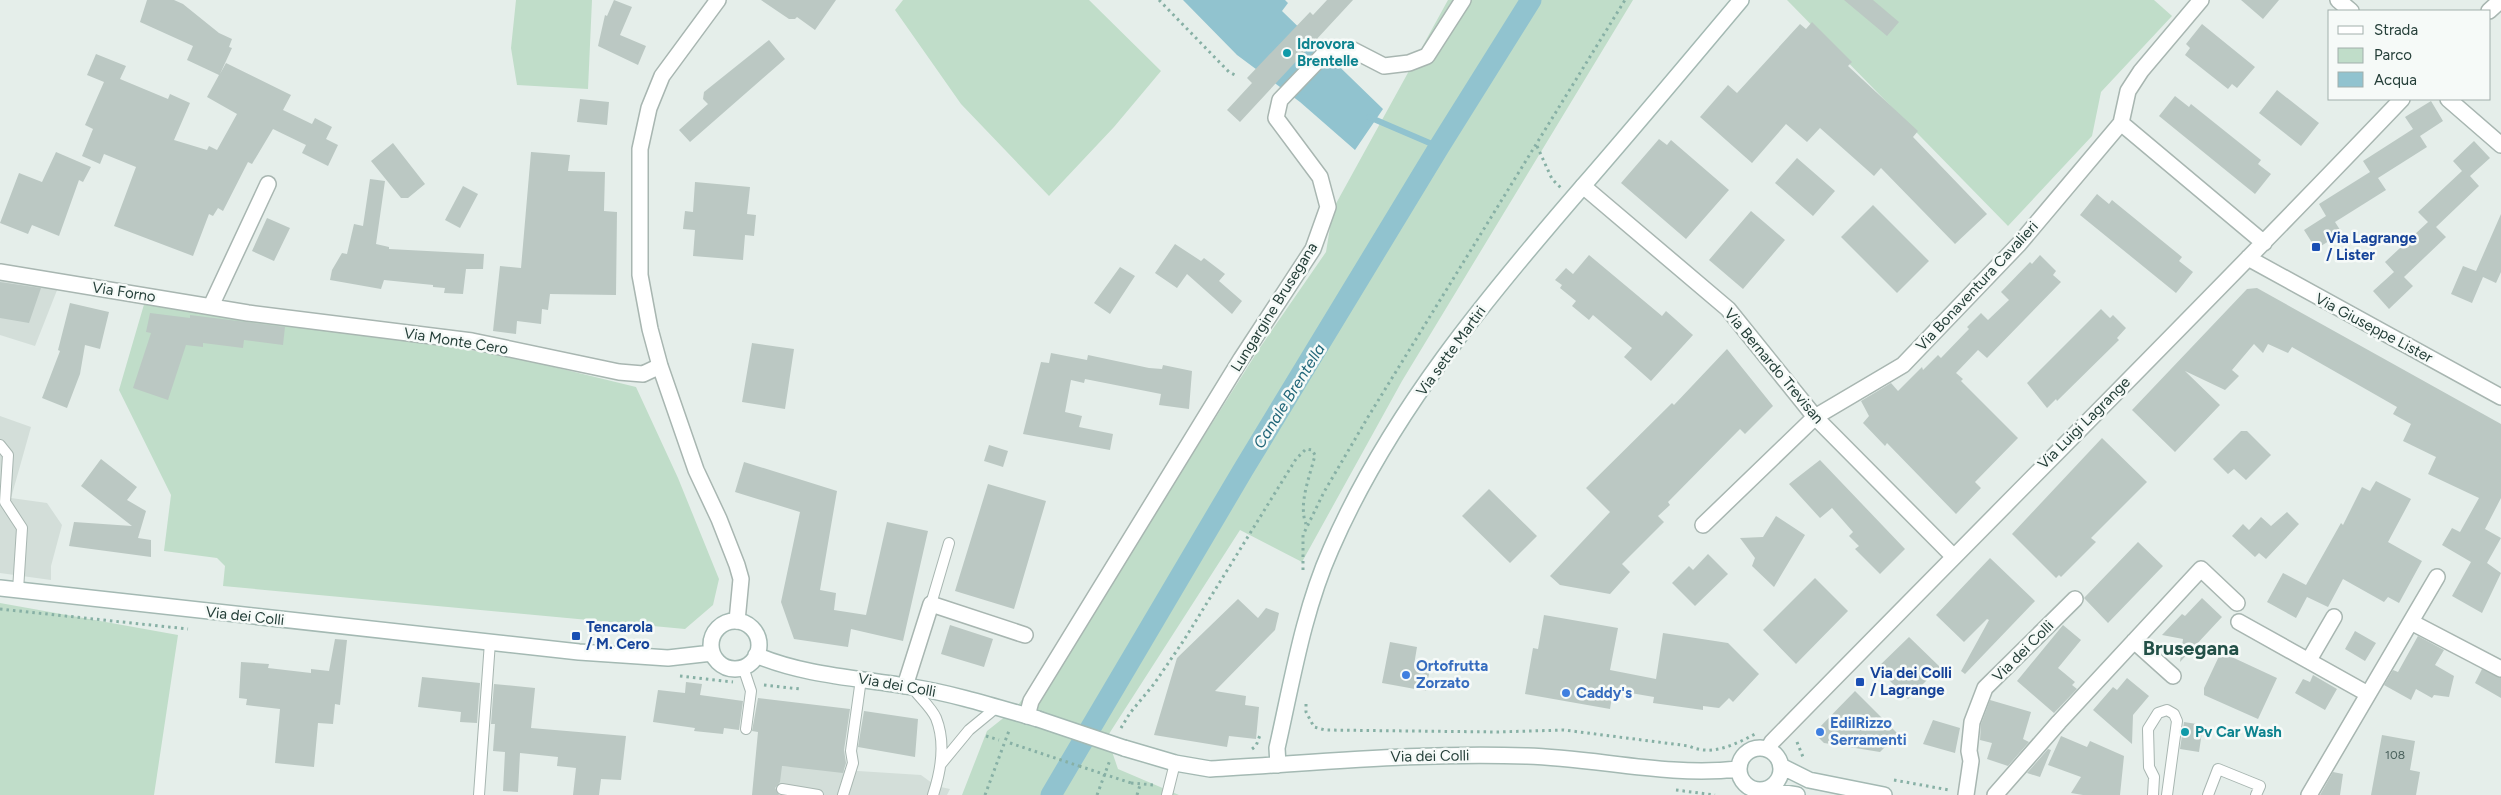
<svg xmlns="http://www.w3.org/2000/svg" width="2501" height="795" viewBox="0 0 2501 795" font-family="Figtree,sans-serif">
	<rect width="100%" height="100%" fill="#e5eeea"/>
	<path fill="#d3ded9" d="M0,264l63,11 -28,71 -35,-11z
		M0,416l31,11 -20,71 36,5 15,22 -11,41v14l-51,-7z
		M779,766l142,9 15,11 14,3 -3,6h-173z"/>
	<path fill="#c0ddc9" d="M516,0h76l-4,89 -71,-4 -6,-37z
		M903,0h186l72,71 -47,56 -65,69 -88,-92 -66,-94z
		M1448,0h185l-231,381 -100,181 -62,-32 -133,207 11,32 61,26h-217l25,-64 29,-23 150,-212 93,-147 67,-97 7,-43z
		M1787,0h367l18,16 -71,76 -9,44 -84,90z
		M145,301l364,55 127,31 42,91 41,101 -6,26 -28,24 -462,-43 2,-20 -8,-8 -53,-7 7,-56 -52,-105z
		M0,603l178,32 -24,160h-154z"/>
	<path fill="#91c3cf" d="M1183,0h102l3,3 -6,8 101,98 -28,41 -55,-48 -63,-47z"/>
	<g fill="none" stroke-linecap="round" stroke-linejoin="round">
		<path stroke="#91c3cf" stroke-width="6" d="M1369,117l70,30"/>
		<path stroke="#91c3cf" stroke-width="21" d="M1051,795l192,-325 196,-323 92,-147"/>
	</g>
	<path fill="#bbc8c3" d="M147,0h27l9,4 36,29 13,6 -3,8 3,1 -12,26 6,-11 65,32 -8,15 29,14 3,-6 17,9 -6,12 12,6 -10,21 -26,-13 4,-8 -33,-16 -21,35 -4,-2 -25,49 -5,-3 -5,8 -4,-2 -16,42 -79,-30 22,-59 -32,-13 -4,10 -18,-8 11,-27 -8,-4 19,-43 -17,-7 9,-21 30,12 -6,13 48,20 2,-5 20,9 -16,37 33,10 2,-4 8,4 20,-36 -30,-17 12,-22 -32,-15 6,-14 -53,-24z
		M614,0l18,7 -12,28 26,11 -8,19 -40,-19 7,-31 2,1z
		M761,0h75l-21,30 -18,-13 -2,2h-6z
		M1327,0h26l-113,122 -13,-12 25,-27 -5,-5 63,-66 3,3z
		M1844,0h29l26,22 -12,14z
		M2241,0h38l-16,19z
		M1812,22l40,40 -4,4 70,65 -5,6 74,77 -32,30 -74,-76 -7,8 -54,-48 -13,14 -21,-18 -34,39 -52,-46 28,-32 9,8 63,-69 6,5z
		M2202,24l53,43 -18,21 -5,-4 -4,5 -43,-34 5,-7 -4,-4z
		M769,40l16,19 -95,83 -11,-12 29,-26 -5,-5 1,-7z
		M2277,90l42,33 -18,23 -42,-33z
		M2175,96l14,11 2,-3 70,56 -3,4 13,10 -16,20 -96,-78z
		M580,99l29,3 -2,23 -30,-3z
		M2431,101l12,20 -23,15 7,11 -49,31 8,12 -51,32 7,11 -26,16 -12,-19 22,-14 -7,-12 51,-32 -7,-11 50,-32 -8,-12z
		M1659,139l8,6 4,-5 58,50 -43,49 -65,-56z
		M2474,141l16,17 -20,18 9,10 -43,41 10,10 -42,40 9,9 -24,23 -16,-18 21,-19 -9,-10 43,-40 -10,-10 44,-41 -9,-10z
		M393,143l32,41 -17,14h-7l-30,-37z
		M56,152l35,15 -8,15 -4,-2 -20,56 -27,-11 -4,9 -28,-11 19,-50 23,9z
		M531,152l39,3 -2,16 37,1 -1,39 13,1 -1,83 -66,-1 -2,16 -6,-1 -1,15 -24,-3 -1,13 -23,-3 7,-65 21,2z
		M1797,158l38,33 -22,25 -38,-33z
		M370,179l15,2 -9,63 13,3v2l95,5 -1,15h-17l-3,25 -19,-1 1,-5 -12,-1v-2l-49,-5 -3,9 -51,-9 2,-10 10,-17 5,1 7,-30 9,2z
		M695,182l55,5 -3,27 9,1 -2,21 -9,-1 -2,25 -50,-4 2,-26 -12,-1 2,-18 8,1z
		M463,186l15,8 -18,34 -15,-8z
		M2097,194l12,10 3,-4 70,57 -3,4 14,11 -17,21 -96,-78z
		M1873,205l56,56 -32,32 -56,-56z
		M1751,211l34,29 -42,49 -34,-29z
		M2501,214v58l-5,11 -13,-6 -11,26 -21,-9 12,-28 13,5z
		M267,218l23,10 -16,33 -22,-10z
		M1175,244l26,17 3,-3 21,16 -6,7 23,20 -10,13 -45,-40 -10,14 -22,-15z
		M1589,255l73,61 4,-5 27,24 -42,46 -27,-24 8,-9 -39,-33 -4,5 -17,-14 4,-5 -16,-13 2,-3 -7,-5 11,-12 7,6z
		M2040,255l16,16 -3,4 8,7 -74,76 -9,-8 -22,23 7,6 -2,2 57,57 -43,44 6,6 -25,26 -69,-71 -2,3 -22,-23 6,-7 -8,-15 30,-18 7,8 24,-24 1,3 15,-15 3,3 28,-29 -2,-2 14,-14 7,7 21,-20 -8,-8 29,-30 2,2z
		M1120,267l15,9 -25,38 -16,-11z
		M0,282l41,6 -12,35 -29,-5z
		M2257,288l244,136v74l-16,31 16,9 -14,25 14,10 -19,40 -30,-17 19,-34 -29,-17 10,-17 8,4 19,-34 -51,-24 8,-17 -33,-16 8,-17 -18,-10 4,-7 -105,-60 -4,6 -20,-9 -5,9 -9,-9 -22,26 7,6 -14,14 -40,-19 35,34 -45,47 -43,-42 115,-121z
		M70,303l39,9 -9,37 -15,-4 -5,29 -13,34 -25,-10 18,-47 -2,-1z
		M2101,309l9,9 3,-3 13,13 -9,10 2,2 -62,61 -1,-2 -9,9 -20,-25z
		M150,313l40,5v-3l95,12 -2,18 -39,-5 -1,8 -40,-5v4l-17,-2 -18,55 -35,-12 18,-55 -5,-1z
		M752,343l42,6 -9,60 -43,-7z
		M1727,349l46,57 -28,28 -5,-5 -72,73 2,3 -12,11 6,6 -42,42 8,8 -20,22 -50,-9 -10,-9 60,-64 -24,-24 86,-85 2,2z
		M1051,353l36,7 1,-5 61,13 13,1 1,-4 29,6 -3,38 -30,-4 2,-11 -76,-15 -1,4 -13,-3 -6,32 17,4 -3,11 34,7 -3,16 -87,-16 18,-72 8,1z
		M2241,431h6l24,24 -25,25 -12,-11 -6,5 -15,-15z
		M2102,438l45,44 -56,56 5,4 -35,35 -2,-2 -3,3 -44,-44z
		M989,445l19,6 -5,16 -19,-6z
		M101,459l36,28 -10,13 19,11 -8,27 13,2v17l-82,-11 5,-24 58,4 -51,-40z
		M1820,460l85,89 -25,25 -25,-25 4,-3 -10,-10 4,-4 -21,-24 -12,10 -31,-34z
		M744,462l93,29 -17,99 16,3 -2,17 32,5 21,-93 41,9 -25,110 -52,-12 -3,18 -54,-8 -13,-37 19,-90 -65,-20z
		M2376,481l35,18 -23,43 34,19 -23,42 -11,-6 -4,5 -41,-23 -15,28 -21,-10 -11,21 -29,-16 16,-29 23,12 35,-62 2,2 19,-38 8,4z
		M988,484l58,17 -32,108 -59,-18z
		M1489,489l48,47 -27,27 -48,-47z
		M2287,512l12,12 -33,35 -7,-6 -4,4 -23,-21 11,-12 6,6 12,-13 10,9z
		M1776,516l29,19 -31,52 -22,-21 3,-8 -15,-20 23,-1z
		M2138,542l25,24 -55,57 -24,-25z
		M1708,554l20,20 -33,32 -23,-23 17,-17 4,4z
		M1990,558l45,43 -70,73 -4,-3 28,-51 -2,-1 -23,23 -28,-27z
		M1815,578l33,33 -52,53 -33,-34z
		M2202,598l20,19 -42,45 3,-23 -21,-4 20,-21 3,2z
		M1238,599l20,19 8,-10 13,5 -4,17 -60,61 31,5 -1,9 14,2 -3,32 -27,-3 -2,11 -73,-12 23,-77z
		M1544,615l74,13 -8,42 46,9 7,-46 65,10 31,31 -26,28 -4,-4 -10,10 -16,-2v4l-50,-7 1,-6 -41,-7 -3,19 -85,-15 8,-46 5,1z
		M950,625l43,14 -9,28 -43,-13z
		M2063,625l18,15 -23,28 17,14 -3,3 5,4 -23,24 -37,-32z
		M2355,631l21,12 -11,18 -20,-12z
		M2418,636l26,14 -9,15 19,11 -5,21 -15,-2 -2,3 -16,-9 -5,11 -27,-15 9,-15 5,2z
		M1909,637l31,30 -32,32 -31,-31z
		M335,639l12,1 -7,65 -5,-1 -2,20 -15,-1 -4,44 -39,-4 5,-54 -34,-4 1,-6 -8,-1 2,-36 28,2 -1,4 43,5v-4l18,2z
		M1390,642l27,5 -3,18 16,3 -4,23 -44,-8z
		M2221,652l56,26 -19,41 -54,-24v-7z
		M2482,669l19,9v20l-26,-15z
		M2313,675l24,14 -12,21 -30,-17 8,-14 7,3z
		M422,677l58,6 -3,40 -17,-1 1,-10 -43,-5z
		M2127,678l22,18 -16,19 -1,29 -39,-34 20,-23 4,3z
		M686,682l16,2 -2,11 43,6 -4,29 -15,-2 -1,6 -29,-3 1,-3 -42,-6 5,-32 27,3z
		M494,684l41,4 -4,40 95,8 -5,44 -20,-1 -2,16h-26l3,-27 -19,-2 1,-9 -38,-4 -2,39 -15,-1 2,-39 -12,-1 2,-27h-4z
		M1855,691l43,43 -18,18 -56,-9 -10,-10z
		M758,698l92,11 -6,41 2,13 -3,10 -61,-7 -2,16 -5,6 4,7h-27l6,-63 -6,-1z
		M1990,700l41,12 -8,27 6,3 -21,24 -21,-7 5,-16 -12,-3 1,-16z
		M864,711l54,8 -3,38 -57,-10z
		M1933,720l27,8 -5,25 -32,-9z
		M2184,722l19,3 -4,27 -19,-3z
		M2382,735l33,6 -5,29 10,2 -4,23h-45z
		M2061,736l26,11 3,-6 34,15 -4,39h-37l-12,-2 10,-16 -33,-12z
		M2048,749l3,1 -11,27 -13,-4z
		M2333,772l10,2 -3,21h-20z"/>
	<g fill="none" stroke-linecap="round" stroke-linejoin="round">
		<defs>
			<path id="lane" d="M0,445l8,10 -3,47 17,26 -4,62
				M931,604l18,-61
				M743,667l8,24 -5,38
				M912,687c7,10 19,20 24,31 10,25 5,53 -3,77
				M941,764l28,-34 28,-23
				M782,789l36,6
				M479,795l11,-153
				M843,795l10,-32 -2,-12 10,-72
				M1167,795l8,-32
				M2153,795l1,-18 -5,-10 -1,-38 10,-16 9,-3 7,4 3,7 -10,74
				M2208,795l10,-26 42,17 -4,9"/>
			<path id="street" d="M718,0l-56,76 -13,32 -9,41v126l10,54 10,37 36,104 23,49 18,46 4,14 -4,42
				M2338,0l13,11
				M2489,11l12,-11
				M2448,99l53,46
				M2121,123l143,120
				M1583,186l145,123 87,108 139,140
				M2248,258l253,139
				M0,272l248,41 224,28 147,31 24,2 17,-8
				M211,306l57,-122
				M1703,525l112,-108 88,-52 116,-121 102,-121 7,-32 13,-20 60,-71
				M2239,622l129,72
				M2411,622l90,47
				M2134,641l39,35
				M2309,660l25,-43
				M905,686l26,-82 94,31
				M1027,716l4,-15 210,-342 72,-110 15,-42 -8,-30 -44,-59 4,-18 48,-50 23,-1 33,17 25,-3 18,-7 36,-56
				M1768,749l4,-7c210,-215 423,-426 630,-643
				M1966,795l5,-34 -2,-10 3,-29 13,-34 90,-89
				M1995,795l64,-73 142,-153 36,34
				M2309,795l128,-218"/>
			<path id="secondary" d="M0,588l579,64 89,6 44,-5
				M711 645a24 24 0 1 1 48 0a24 24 0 1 1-48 0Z
				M756,655c49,21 105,23 156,32 43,7 84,20 126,32
				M1739 769a21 21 0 1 1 42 0a21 21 0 1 1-42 0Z
				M1124,748l51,15 35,6c106,-6 211,-17 317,-13 70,2 141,21 211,13
				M1278,765l-1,-17c15,-66 26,-136 54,-199 59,-136 157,-253 253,-364 53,-61 105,-123 157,-185
				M1781,766l28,14 75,15
				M1766,790l31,5"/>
		</defs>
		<use href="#lane" stroke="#a8b6b1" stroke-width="12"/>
		<use href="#street" stroke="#a8b6b1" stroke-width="18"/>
		<use href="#secondary" stroke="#a4b9b3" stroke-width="18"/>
		<path stroke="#87b0a5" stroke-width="3" stroke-dasharray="2.5 4" stroke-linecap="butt" d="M1159,0l70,72 8,4
			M1537,146l15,33 9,9
			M1303,570v-35l21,-43 44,-75 257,-417
			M0,609l188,20
			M680,676l53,6
			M764,685l36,4
			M1306,704v8l8,15 11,3 172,2 67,-2 125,16c23,11 47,-2 68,-13
			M1121,728l9,-15 24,-29 30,-44 112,-181 10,-10 6,1 3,5c-5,21 -17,49 -9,69
			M986,736l13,4
			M1797,742l6,15
			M1010,743l69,23
			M1252,749l4,-3 4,-11
			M1894,780l55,10
			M1131,783l23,2
			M1676,790l39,5
			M985,795l25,-67
			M1097,795l13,-35
			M1137,795l3,-10"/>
		<use href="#lane" stroke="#fff" stroke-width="10"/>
		<use href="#street" stroke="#fff" stroke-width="15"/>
		<use href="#secondary" stroke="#fff" stroke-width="15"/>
		<defs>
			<path id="secondary-bridge" d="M1038,719l86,29"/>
		</defs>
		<use href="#secondary-bridge" stroke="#a4b9b3" stroke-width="18" stroke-linecap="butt"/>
		<path stroke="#87b0a5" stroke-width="3" stroke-dasharray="2.5 4" stroke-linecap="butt" d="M1079,766l52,17"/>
		<use href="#secondary-bridge" stroke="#fff" stroke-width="15"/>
	</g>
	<g fill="#0f9aa8" stroke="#f6faf8" stroke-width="2">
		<circle cx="1287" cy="53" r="5"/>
		<circle cx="2185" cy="732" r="5"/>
	</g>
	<g fill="#1a4fb4" stroke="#f6faf8" stroke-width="2">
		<rect x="2311" y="242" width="10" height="10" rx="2.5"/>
		<rect x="571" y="631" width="10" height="10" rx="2.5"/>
		<rect x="1855" y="677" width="10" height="10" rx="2.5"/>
	</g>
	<g fill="#3f7fe0" stroke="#f6faf8" stroke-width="2">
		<circle cx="1406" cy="675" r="5"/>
		<circle cx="1566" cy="693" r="5"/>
		<circle cx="1820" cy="732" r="5"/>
	</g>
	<g text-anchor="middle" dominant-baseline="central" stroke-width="5" stroke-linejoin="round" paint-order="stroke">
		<g font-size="12" fill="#4a615c">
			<text x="2395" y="755">108</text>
		</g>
		<g font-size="15" font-weight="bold" fill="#0d838f" stroke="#f6faf8" text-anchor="start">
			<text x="1297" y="44">Idrovora<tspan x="1297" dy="17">Brentelle</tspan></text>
			<text x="2195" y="732">Pv Car Wash</text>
		</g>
		<g font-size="15" font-weight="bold" fill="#164399" stroke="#f6faf8" text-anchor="start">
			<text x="2326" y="238">Via Lagrange<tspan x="2326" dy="17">/ Lister</tspan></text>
			<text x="586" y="627">Tencarola<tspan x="586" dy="17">/ M. Cero</tspan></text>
			<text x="1870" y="673">Via dei Colli<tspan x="1870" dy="17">/ Lagrange</tspan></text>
		</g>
		<g font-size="15" fill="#253f39" stroke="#f6faf8">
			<text transform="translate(1977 286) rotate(-47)">Via Bonaventura Cavalieri</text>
			<text transform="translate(124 292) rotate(9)">Via Forno</text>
			<text transform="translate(1274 307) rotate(-58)">Lungargine Brusegana</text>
			<text transform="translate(2374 328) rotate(28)">Via Giuseppe Lister</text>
			<text transform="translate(456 341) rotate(9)">Via Monte Cero</text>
			<text transform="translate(1451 351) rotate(-54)">Via sette Martiri</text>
			<text transform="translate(1774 366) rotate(50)">Via Bernardo Trevisan</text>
			<text transform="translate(2084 423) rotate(-45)">Via Luigi Lagrange</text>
			<text transform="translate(245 616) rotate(6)">Via dei Colli</text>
			<text transform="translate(2023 651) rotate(-45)">Via dei Colli</text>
			<text transform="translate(897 685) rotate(10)">Via dei Colli</text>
			<text transform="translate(1430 756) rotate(-1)">Via dei Colli</text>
		</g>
		<g font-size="15" font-weight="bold" fill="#366cbe" stroke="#f6faf8" text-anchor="start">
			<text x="1416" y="666">Ortofrutta<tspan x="1416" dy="17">Zorzato</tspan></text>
			<text x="1576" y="693">Caddy's</text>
			<text x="1830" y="723">EdilRizzo<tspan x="1830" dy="17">Serramenti</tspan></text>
		</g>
		<g font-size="16" font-style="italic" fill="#216679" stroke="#f6faf8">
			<text transform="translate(1289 396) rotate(-58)">Canale Brentella</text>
		</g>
		<g font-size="20" font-weight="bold" fill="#225047" stroke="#f6faf8">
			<text x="2191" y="648">Brusegana</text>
		</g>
	</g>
	<rect x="2328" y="10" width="162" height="90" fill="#f6faf8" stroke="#a2afac"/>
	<rect x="2338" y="26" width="25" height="8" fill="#ffffff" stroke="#a2afac"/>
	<text x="2374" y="35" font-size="15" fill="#253f39">Strada</text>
	<rect x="2338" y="48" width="25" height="15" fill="#c0ddc9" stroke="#a2afac"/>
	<text x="2374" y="60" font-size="15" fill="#253f39">Parco</text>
	<rect x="2338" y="72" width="25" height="15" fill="#91c3cf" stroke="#a2afac"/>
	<text x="2374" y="85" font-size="15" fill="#253f39">Acqua</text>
</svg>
